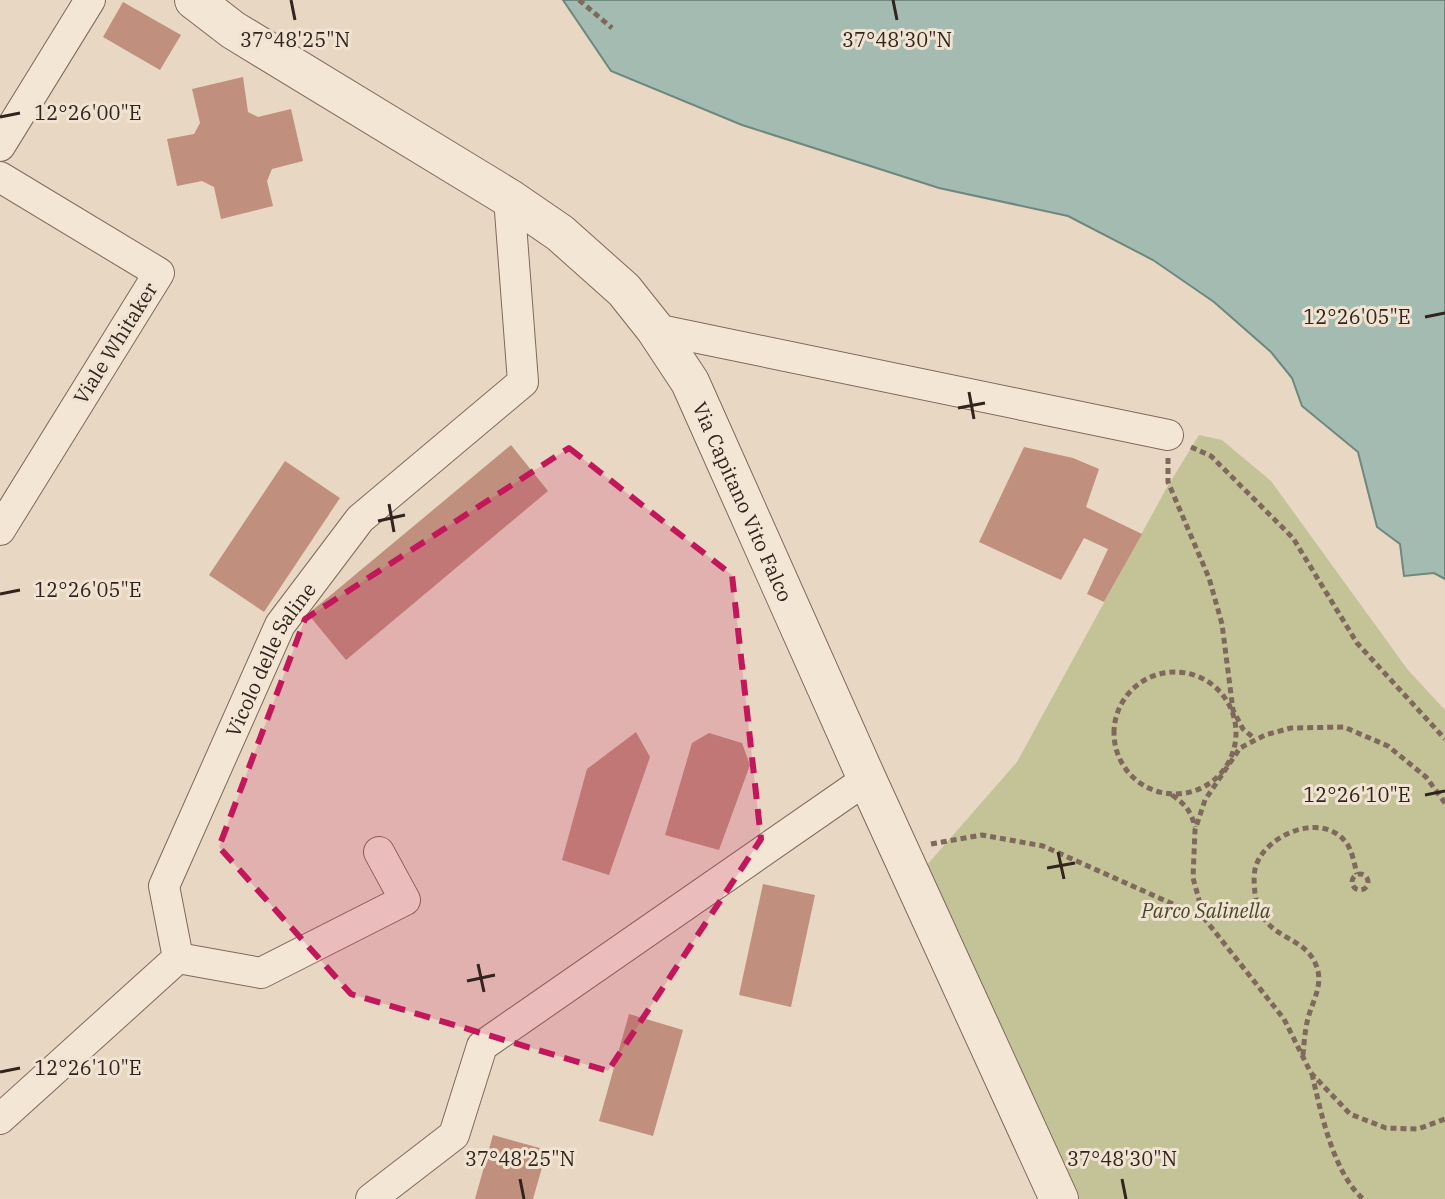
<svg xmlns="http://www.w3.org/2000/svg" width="1445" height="1199" viewBox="0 0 1445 1199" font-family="'IBM Plex Serif',serif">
	<rect width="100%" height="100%" fill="#e8d7c3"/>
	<path fill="#c4c398" d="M1199,435l23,5 49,41 137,189 37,40v489h-369l-150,-333 91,-104 149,-273z"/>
	<path fill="#a4bbb1" stroke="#6d887d" stroke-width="2" d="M563,0h882v579l-11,-6 -30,3 -4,-32 -23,-17 -19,-75 -56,-46 -10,-28 -21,-26 -57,-50 -61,-42 -85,-44 -129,-28 -197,-63 -131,-54z"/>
	<path fill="#c18f7d" d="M123,2l58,33 -21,35 -57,-33z
		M243,77l5,35 10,5 33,-8 12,52 -31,8 -5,12 6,25 -52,13 -7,-32 -12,-6 -25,5 -10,-47 27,-5 6,-11 -8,-34z
		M511,445l37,46 -202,169 -38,-46z
		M1024,447l49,11 26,11 -13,38 56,27 -38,68 -17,-8 21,-45 -24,-11 -23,42 -82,-38z
		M285,461l55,37 -76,114 -55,-37z
		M636,732l14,25 -41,118 -47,-15 25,-91z
		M709,733l33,10 8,22 -31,85 -54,-15 27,-92z
		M763,884l52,11 -24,112 -52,-12z
		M629,1014l54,16 -30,106 -54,-15z
		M493,1135l54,15 -14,49h-58z"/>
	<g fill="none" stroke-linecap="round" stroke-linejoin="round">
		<defs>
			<g id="minor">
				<path d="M0,146l90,-146"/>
				<path d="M0,177l159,96 -159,257"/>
				<path d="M655,329l513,106"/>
				<path d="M178,958l83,15 144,-73 -26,-48"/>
				<path id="s1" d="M0,1119l178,-161 -14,-72 116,-261 80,-106 163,-137 -14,-184"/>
				<path d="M371,1199l83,-64 28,-89 385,-267"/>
			</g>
			<g id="tertiary">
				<path id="s2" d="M194,0l39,30 276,168 51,35 64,57 31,39 35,53 177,397 192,420"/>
			</g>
		</defs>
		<use href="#minor" stroke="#7f695c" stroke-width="32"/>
		<use href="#tertiary" stroke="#7f695c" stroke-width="40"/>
		<path stroke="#7f695c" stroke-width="5" stroke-dasharray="6 4" stroke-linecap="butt" d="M579,0l33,28
			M1191,447l20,9 82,82 64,105 88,96
			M1168,458v24l41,96 13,46 11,86 10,19 12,10
			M1114 733a61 61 0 1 1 122 0a61 61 0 1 1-122 0Z
			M1172,795c13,9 19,16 23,32
			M1445,803l-19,-26 -38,-31 -44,-19 -53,1 -26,7 -25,13 -35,52 -10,30 -2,48 11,40 80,101 27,54 39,41 36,14 32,1 27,-10
			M931,844l51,-9 61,11 161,72
			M1352 882a8 8 0 1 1 16 0a8 8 0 1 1-16 0Z
			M1303,1055c1,-12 2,-25 5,-37 5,-18 16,-34 8,-53 -13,-33 -55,-23 -61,-72 -1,-10 -2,-21 2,-30 12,-29 63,-50 87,-23 8,8 10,23 13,34
			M1312,1074c9,39 21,98 51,125"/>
		<use href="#minor" stroke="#f4e6d5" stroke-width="30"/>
		<use href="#tertiary" stroke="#f4e6d5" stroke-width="38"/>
	</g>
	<path fill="#c2185b" fill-opacity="0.2" stroke="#c2185b" stroke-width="6" stroke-dasharray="16 10" stroke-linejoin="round" d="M569,448l163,127 29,264 -153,232 -257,-77 -132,-147 86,-228z"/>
	<path fill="none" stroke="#31241e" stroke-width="3" d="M291,0l4,20M893,0l4,20M0,117l20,-4M1425,317l20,-4M969,392l5,27M958,408l27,-5M389,504l5,28M378,521l27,-6M0,594l20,-4M1425,795l20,-4M1058,852l6,27M1047,868l28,-5M478,964l6,28M467,981l28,-6M0,1072l20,-4M520,1179l4,20M1122,1179l4,20"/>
	<g text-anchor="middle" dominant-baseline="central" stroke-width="6" stroke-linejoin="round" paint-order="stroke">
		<g font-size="20" fill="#31241e" stroke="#f0e3d1">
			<text transform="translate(115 343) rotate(-58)">Viale Whitaker</text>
			<text stroke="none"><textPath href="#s2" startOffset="764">Via Capitano Vito Falco</textPath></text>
			<text stroke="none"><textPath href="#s1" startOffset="564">Vicolo delle Saline</textPath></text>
		</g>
		<g font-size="20" font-style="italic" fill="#474b27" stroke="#f0e3d1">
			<text x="1206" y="910">Parco Salinella</text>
		</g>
	</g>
	<g font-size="20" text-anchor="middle" fill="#31241e" stroke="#f0e3d1" stroke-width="6" stroke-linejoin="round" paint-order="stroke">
		<text x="295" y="47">37°48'25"N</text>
		<text x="897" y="47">37°48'30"N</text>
		<text x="88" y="120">12°26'00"E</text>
		<text x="1357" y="324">12°26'05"E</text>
		<text x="88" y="597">12°26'05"E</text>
		<text x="1357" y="802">12°26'10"E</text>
		<text x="88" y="1075">12°26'10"E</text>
		<text x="520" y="1166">37°48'25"N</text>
		<text x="1122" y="1166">37°48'30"N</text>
	</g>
</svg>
